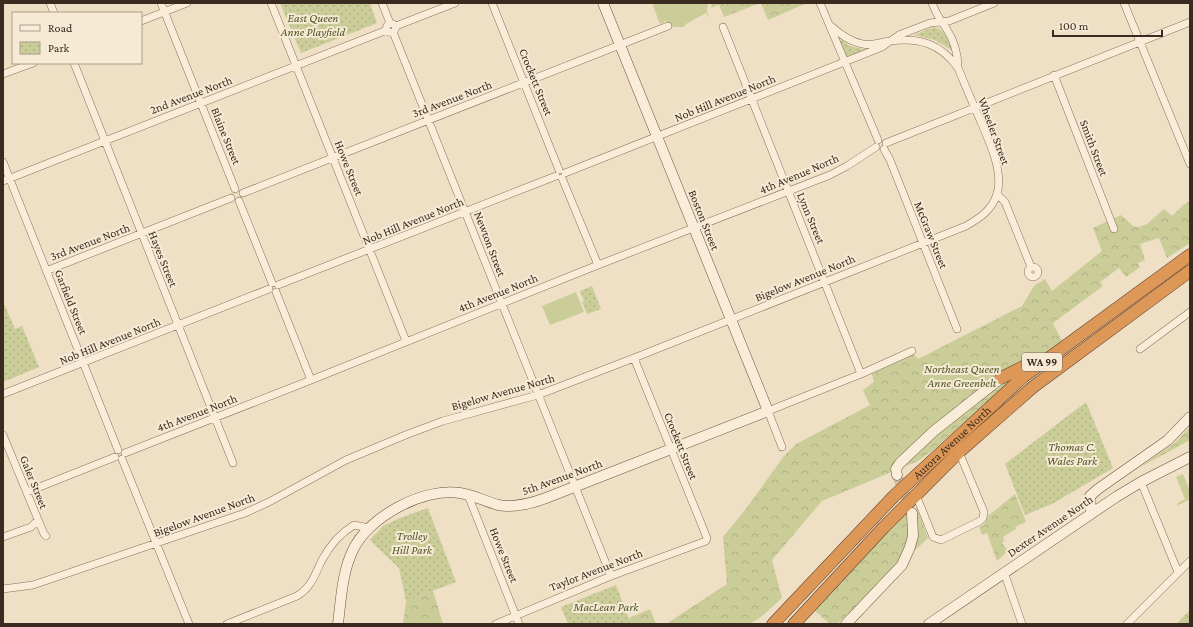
<svg xmlns="http://www.w3.org/2000/svg" width="1193" height="627" viewBox="0 0 1193 627" font-family="'Crimson Pro',serif">
	<defs>
		<pattern id="forest-crowns" width="20" height="18" patternUnits="userSpaceOnUse"><rect width="20" height="18" fill="#cbcd99"/><path d="M2 6a3 3 0 1 1 6 0M12 15a3 3 0 1 1 6 0" fill="none" stroke="#afb083"/></pattern>
		<pattern id="park-dots" width="8" height="8" patternUnits="userSpaceOnUse"><rect width="8" height="8" fill="#cbcd99"/><path d="M2 2h.1M6 6h.1" fill="none" stroke="#afb083" stroke-width="1.8" stroke-linecap="round"/></pattern>
	</defs>
	<rect width="100%" height="100%" fill="#eedfc5"/>
	<path fill="#cbcd99" d="M652,3h56l-1,9 3,7 -4,-6 -20,11 -2,3h-13l-5,-6 -6,3z
		M576,292l8,20 -34,13 -8,-19z
		M1183,474l7,17v8l-13,7 1,-3 7,-4 -9,-22z"/>
	<path fill="url(#forest-crowns)" d="M712,3h48l-36,14 -5,-12 -8,3z
		M761,3h46l-39,17z
		M1190,201v42l-23,15 -8,-20 -19,6 5,16 -7,3 2,4 -14,10 -7,-9 -19,14 3,4 -50,37 9,18 -58,46 -72,64 -14,10 -96,40 -50,59 10,38 -21,19 -11,7h-84l61,-40 -4,-47 25,-31 36,-50 12,-12 74,-39 -7,-15 11,-8 -2,-8 41,-20 5,5 104,-53 12,-20 11,-7 7,12 50,-40 -9,-23 28,-13 12,11 6,1 8,-3 17,-15 8,7 11,-11z
		M1190,427v13l-51,28 36,-25z
		M1015,494l11,28 -11,5 1,2 -13,8 1,4 -2,2 6,8 -11,10 -10,-28 -5,2 -3,-8 5,-2 4,-9z
		M917,508l11,30 -91,86h-7l-16,-14 92,-97z
		M433,591l10,33h-40l3,-23z
		M650,609l6,15h-25l-2,-6z
		M1190,610v14h-14z"/>
	<path fill="url(#park-dots)" d="M280,3h90l7,20 -76,30z
		M933,27c13,2 16,14 20,24l-18,-11 -21,-5z
		M837,37l13,9 16,4 -21,8z
		M592,286l9,23 -14,5 -5,-12 2,-1 -4,-10z
		M3,301l12,28 7,-3 17,41 -36,15z
		M1086,402l27,66 -61,36 -27,11 -20,-51z
		M428,508l28,74 -50,19 -7,-33 -29,-28 13,-14 17,-8z
		M616,585l15,39h-63l-7,-17z"/>
	<g fill="none" stroke-linecap="round" stroke-linejoin="round">
		<path stroke="#cabba4" stroke-width="10" stroke-dasharray="10 5" stroke-linecap="butt" d="M897,475l13,33"/>
		<defs>
			<path id="street" d="M50,3l4,10
				M161,3l74,186
				M271,3l135,338
				M382,3l8,20
				M492,3l67,167
				M820,3l58,137
				M1124,3l66,161
				M141,21l46,-18
				M386.5 28a4.5 4.5 0 1 1 9 0a4.5 4.5 0 1 1-9 0Z
				M396,26l59,-23
				M831,26c9,8 19,16 32,18 9,2 18,-2 27,-3 30,-4 51,3 68,27
				M723,27l138,347
				M393,32l218,544
				M74,63l159,400
				M3,74l30,-11
				M1054,75l60,154
				M886,143l304,-121
				M884,149l6,11 67,169
				M3,162l115,288
				M565,173l317,-126 17,-12 31,-12 19,-2 45,-18
				M562,178l36,87
				M3,181l384,-151
				M243,193l425,-167
				M997,194l8,8 26,65
				M239,201l33,82
				M1028 272a5 5 0 1 1 10 0a5 5 0 1 1-10 0Z
				M46,271l185,-73
				M278,285l278,-109
				M276,292l35,88
				M1140,349l50,-37
				M3,394l266,-105
				M3,435l41,99 2,2
				M782,447l-14,-36 93,-37 51,-23
				M125,453l186,-73 287,-115 232,-90 17,-9 29,-19
				M122,459l67,165
				M1141,482l37,90
				M27,492l88,-35
				M468,495l51,129
				M916,495l17,42 8,3 39,-19 3,-3 1,-6 -25,-60
				M3,537l28,-10 7,-7
				M1004,572l18,52
				M3,589l30,-4 212,-72 24,-11 77,-42 62,-26 35,-13 95,-26 96,-37 332,-132c14,-8 26,-16 31,-32 8,-25 -13,-63 -22,-86 -6,-13 -11,-26 -17,-40 0,-13 -4,-28 -12,-40 -7,-10 -9,-13 -14,-25
				M227,624l70,-28c15,-9 18,-22 25,-36 8,-15 17,-26 32,-35l15,3
				M496,624l115,-48 95,-35 1,-3 -73,-180
				M1127,624l63,-63"/>
			<path id="secondary" d="M897,475l-1,-6 4,-6 34,-32 67,-53
				M1091,513l-1,-17 8,-7 70,-49 22,-23
				M338,624c3,-24 4,-52 15,-74 15,-33 71,-63 107,-57 13,2 25,8 38,12 16,3 32,-1 48,-7l222,-87 -165,-408
				M846,624l56,-59 8,-18 3,-11 -1,-23
				M929,624l187,-127 25,-15 49,-25"/>
			<g id="highway">
				<path d="M1001,378l32,-16"/>
				<path id="s1" d="M773,624l121,-128 129,-119 167,-122"/>
				<path d="M794,624l90,-97 75,-75 74,-65 157,-116"/>
			</g>
		</defs>
		<use href="#street" stroke="#8a705b" stroke-width="8"/>
		<use href="#secondary" stroke="#6b513e" stroke-width="11"/>
		<use href="#highway" stroke="#573f2f" stroke-width="13"/>
		<use href="#street" stroke="#f9edd9" stroke-width="7"/>
		<use href="#secondary" stroke="#f9edd9" stroke-width="10"/>
		<use href="#highway" stroke="#dd9757" stroke-width="12"/>
	</g>
	<g text-anchor="middle" dominant-baseline="central" stroke-width="4" stroke-linejoin="round" paint-order="stroke">
		<rect fill="#f6ead5" stroke="#726456" stroke-width="1" x="1022" y="353" width="40" height="18" rx="3"/>
		<g font-size="11" font-weight="bold" fill="#3a2a1f">
			<text x="1042" y="362">WA 99</text>
		</g>
		<g font-size="12" font-style="italic" fill="#4e5626" stroke="#f6ead5">
			<text x="313" y="18">East Queen<tspan x="313" dy="14">Anne Playfield</tspan></text>
			<text x="962" y="369">Northeast Queen<tspan x="962" dy="14">Anne Greenbelt</tspan></text>
			<text x="1072" y="447">Thomas C.<tspan x="1072" dy="14">Wales Park</tspan></text>
			<text x="412" y="536">Trolley<tspan x="412" dy="14">Hill Park</tspan></text>
			<text x="606" y="607">MacLean Park</text>
		</g>
		<g font-size="12" fill="#3a2a1f" stroke="#f6ead5">
			<text transform="translate(536 82) rotate(68)">Crockett Street</text>
			<text transform="translate(191 95) rotate(-21)">2nd Avenue North</text>
			<text transform="translate(725 98) rotate(-22)">Nob Hill Avenue North</text>
			<text transform="translate(452 99) rotate(-21)">3rd Avenue North</text>
			<text transform="translate(994 131) rotate(70)">Wheeler Street</text>
			<text transform="translate(226 136) rotate(68)">Blaine Street</text>
			<text transform="translate(1094 148) rotate(69)">Smith Street</text>
			<text transform="translate(349 168) rotate(68)">Howe Street</text>
			<text transform="translate(799 174) rotate(-23)">4th Avenue North</text>
			<text transform="translate(811 218) rotate(67)">Lynn Street</text>
			<text transform="translate(704 220) rotate(68)">Boston Street</text>
			<text transform="translate(413 221) rotate(-22)">Nob Hill Avenue North</text>
			<text transform="translate(931 235) rotate(68)">McGraw Street</text>
			<text transform="translate(90 242) rotate(-21)">3rd Avenue North</text>
			<text transform="translate(490 244) rotate(69)">Newton Street</text>
			<text transform="translate(163 259) rotate(68)">Hayes Street</text>
			<text transform="translate(805 278) rotate(-22)">Bigelow Avenue North</text>
			<text transform="translate(498 293) rotate(-22)">4th Avenue North</text>
			<text transform="translate(71 302) rotate(68)">Garfield Street</text>
			<text transform="translate(110 341) rotate(-22)">Nob Hill Avenue North</text>
			<text transform="translate(503 392) rotate(-16)">Bigelow Avenue North</text>
			<text transform="translate(197 413) rotate(-21)">4th Avenue North</text>
			<text stroke="none"><textPath href="#s1" startOffset="255">Aurora Avenue North</textPath></text>
			<text transform="translate(681 446) rotate(68)">Crockett Street</text>
			<text transform="translate(562 477) rotate(-20)">5th Avenue North</text>
			<text transform="translate(34 482) rotate(68)">Galer Street</text>
			<text transform="translate(204 515) rotate(-20)">Bigelow Avenue North</text>
			<text transform="translate(1050 526) rotate(-34)">Dexter Avenue North</text>
			<text transform="translate(504 555) rotate(68)">Howe Street</text>
			<text transform="translate(596 570) rotate(-21)">Taylor Avenue North</text>
		</g>
	</g>
	<rect width="1193" height="627" fill="none" stroke="#3a2a1f" stroke-width="8"/>
	<rect x="12" y="12" width="130" height="52" fill="#f6ead5" stroke="#ab9d8c"/>
	<rect x="20" y="25" width="20" height="6" fill="#f9edd9" stroke="#ab9d8c"/>
	<text x="48" y="32" font-size="12" fill="#3a2a1f">Road</text>
	<rect x="20" y="42" width="20" height="12" fill="url(#park-dots)" stroke="#ab9d8c"/>
	<text x="48" y="52" font-size="12" fill="#3a2a1f">Park</text>
	<path d="M1053 30v6h109v-6" fill="none" stroke="#3a2a1f" stroke-width="2"/>
	<text x="1059" y="30" font-size="12" fill="#3a2a1f" stroke="#f6ead5" stroke-width="3" paint-order="stroke">100 m</text>
</svg>
